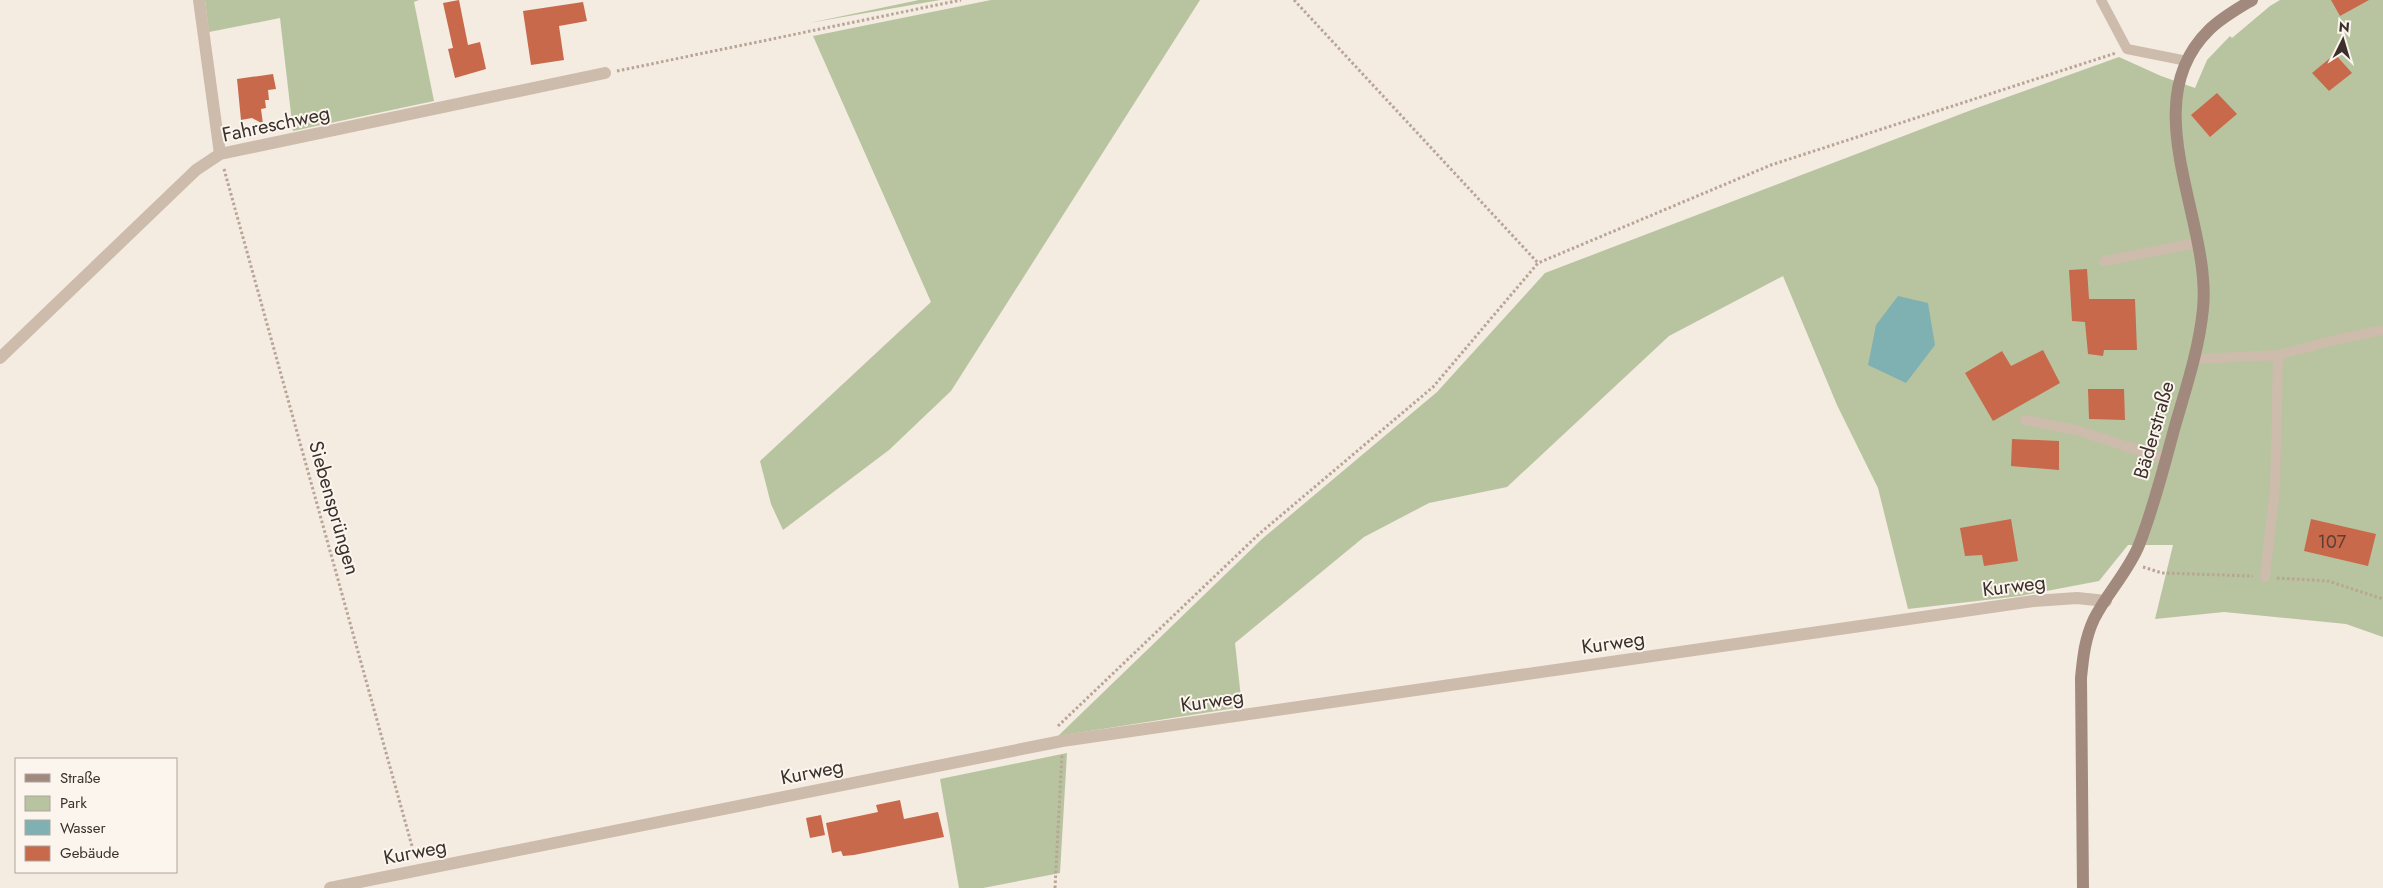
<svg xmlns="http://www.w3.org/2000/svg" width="2383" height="888" viewBox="0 0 2383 888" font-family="Jost,sans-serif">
	<rect width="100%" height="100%" fill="#f4ebe1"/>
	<path fill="#b8c4a0" d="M205,0h214l-5,2 20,99 -141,30 -13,-113 -71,14z
		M919,0h21l-131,23z
		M991,0h209l-249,391 -62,59 -106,80 -12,-26 -11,-43 171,-159 -118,-266z
		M2280,0h103v637l-37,-13 -122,-12 -69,7 18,-74h-45l-29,36 -79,15 -112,13 -30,-121 -41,-83 -54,-129 -114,60 -162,151 -78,16 -65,34 -129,106 7,64 -184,29 204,-197 175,-147 108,-119 429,-164 145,-52 42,19 34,12 12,-28 23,-24 2,2 38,-32z
		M1067,753l-7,120 -77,15h-24l-19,-109z"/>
	<path fill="#7fb0b2" d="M1898,296l30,7 7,42 -29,38 -38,-18 8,-40z"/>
	<path fill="#c8694b" d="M459,0l9,45 12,-3 6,27 -31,9 -7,-29 5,-1 -10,-45z
		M2331,0h38l-29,16z
		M583,2l4,19 -28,5 5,34 -33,5 -8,-54z
		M2335,54l17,19 -23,18 -17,-18z
		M273,74l3,15 -8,1 1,10h-4l1,8 -5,1 2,15 -11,-6 -11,2 -4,-41z
		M2217,93l20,21 -27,23 -19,-22z
		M2087,269l2,30h46l2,51h-33l-1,6 -15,-2 -3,-32 -13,-1 -3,-51z
		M2043,350l17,33 -67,38 -28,-48 37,-22 9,15z
		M2088,389h36l1,31 -36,-1z
		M2012,439l47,2v29l-48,-4z
		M2011,519l7,42 -34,5 -2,-11 -17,1 -5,-28z
		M2311,519l65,15 -8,32 -64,-15z
		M900,800l4,19 34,-7 6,25 -90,18 -11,1 -2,-5 -9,2 -6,-30 52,-11 -2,-7z
		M821,815l4,20 -15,3 -4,-20z"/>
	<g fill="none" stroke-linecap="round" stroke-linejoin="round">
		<path stroke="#b9a596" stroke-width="3" stroke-dasharray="2.5 2.5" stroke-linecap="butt" d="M1294,0l244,263
			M617,71l344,-71
			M224,169l191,688
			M2143,567l19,6 91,3
			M2277,578l51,3 55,18
			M1058,726l201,-192 174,-147 105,-124 233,-98 345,-112
			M1055,888l7,-134"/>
		<path stroke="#cdbbac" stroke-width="10" d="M2101,0l26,49 60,12
			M2104,261l93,-18
			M2194,359l84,-4 57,-15 48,-10
			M2025,420l51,10 90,29
			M2265,577l10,-89 3,-133"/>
		<path stroke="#cdbbac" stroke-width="12" d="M199,0l21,154
			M0,358l196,-188 24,-16 385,-81
			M330,888l732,-147 972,-140 43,-3 29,3"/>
		<path stroke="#a18a7d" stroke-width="12" d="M2083,888l-2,-210c2,-21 4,-40 13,-59 13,-26 34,-47 45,-74 15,-38 25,-79 36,-119 11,-38 24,-77 28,-117 9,-88 -70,-205 6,-279 12,-12 28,-21 43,-30"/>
	</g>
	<g text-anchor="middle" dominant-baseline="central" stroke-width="4" stroke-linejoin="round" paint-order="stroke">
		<g font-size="18" fill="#5e3e33">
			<text x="2332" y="542">107</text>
		</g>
		<g font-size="20" fill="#3b302b" stroke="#fbf5ee">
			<text transform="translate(276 124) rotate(-12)">Fahreschweg</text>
			<text transform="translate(2154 430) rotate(-74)">Bäderstraße</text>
			<text transform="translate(334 508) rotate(74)">Siebensprüngen</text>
			<text transform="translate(2014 586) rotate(-7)">Kurweg</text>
			<text transform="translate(1613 643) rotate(-8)">Kurweg</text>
			<text transform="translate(1212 701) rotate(-8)">Kurweg</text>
			<text transform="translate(812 772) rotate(-11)">Kurweg</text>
			<text transform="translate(415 852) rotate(-11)">Kurweg</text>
		</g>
	</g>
	<rect x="15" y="758" width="162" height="115" fill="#fbf5ee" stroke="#aea6a0"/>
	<rect x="25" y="774" width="25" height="8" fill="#a18a7d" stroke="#aea6a0"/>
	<text x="60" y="783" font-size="15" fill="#3b302b">Straße</text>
	<rect x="25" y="796" width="25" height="15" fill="#b8c4a0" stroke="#aea6a0"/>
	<text x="60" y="808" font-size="15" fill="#3b302b">Park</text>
	<rect x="25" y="820" width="25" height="15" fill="#7fb0b2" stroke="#aea6a0"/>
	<text x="60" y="833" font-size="15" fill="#3b302b">Wasser</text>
	<rect x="25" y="846" width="25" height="15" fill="#c8694b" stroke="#aea6a0"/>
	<text x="60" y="858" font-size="15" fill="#3b302b">Gebäude</text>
	<g transform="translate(2343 40) rotate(5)" stroke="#fbf5ee" stroke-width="4" paint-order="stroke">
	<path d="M0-4L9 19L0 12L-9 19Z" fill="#3b302b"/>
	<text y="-8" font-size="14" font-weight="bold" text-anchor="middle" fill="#3b302b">N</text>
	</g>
</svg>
